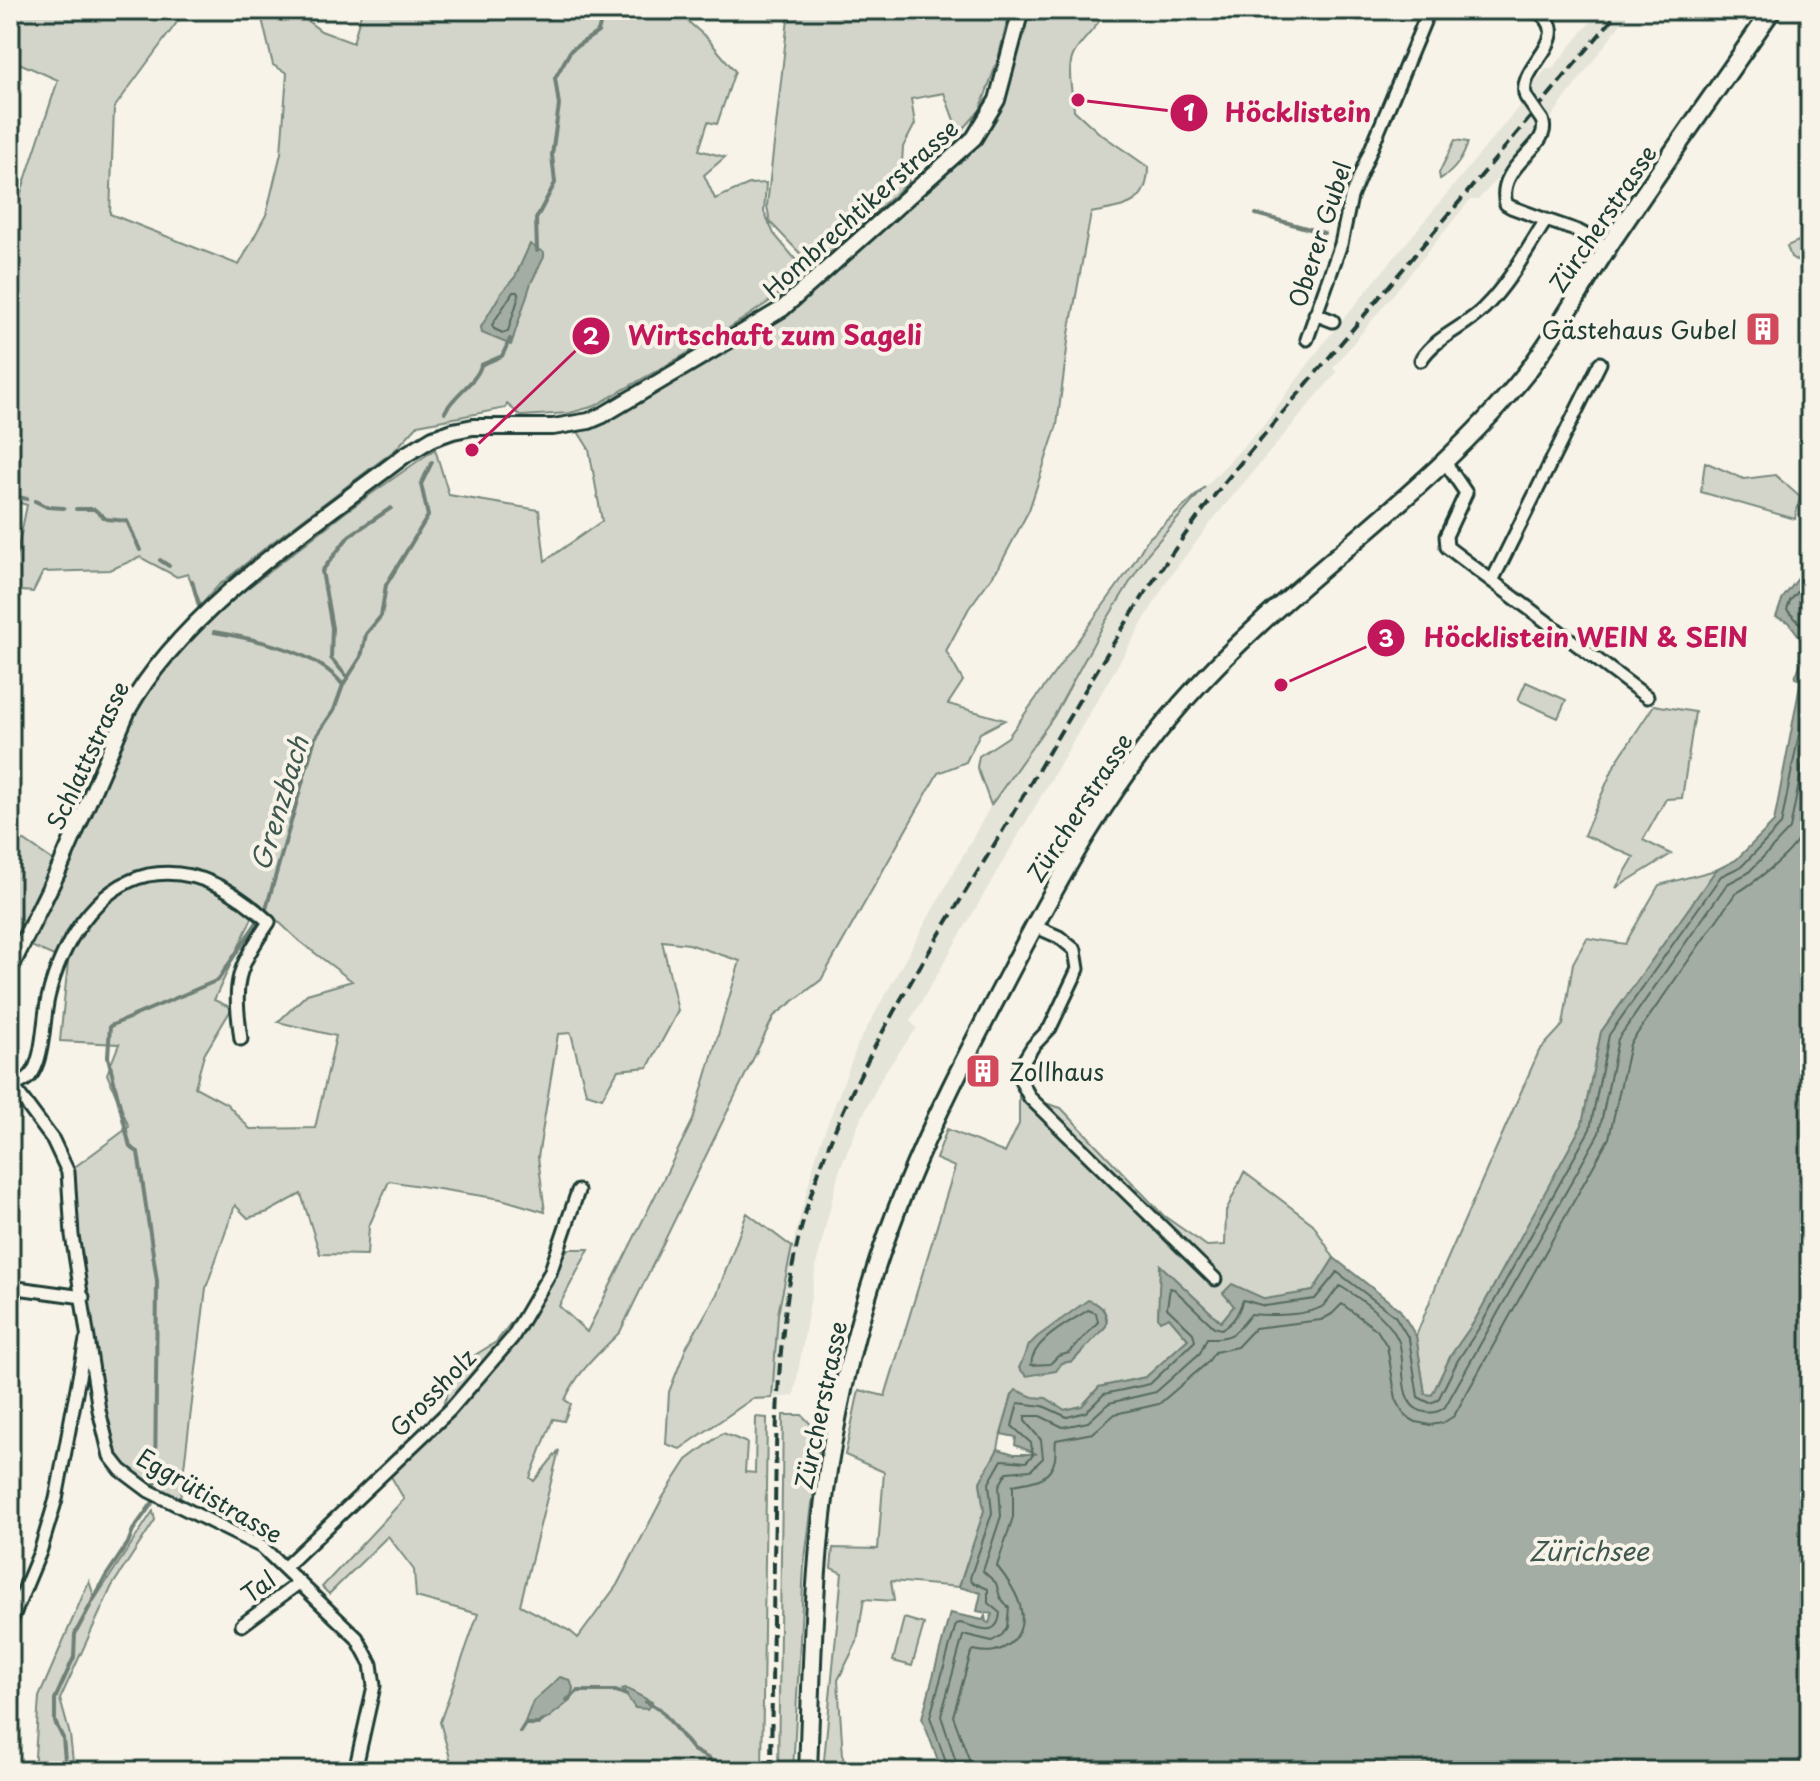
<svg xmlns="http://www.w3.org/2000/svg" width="1820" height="1781" viewBox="0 0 1820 1781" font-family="'Playpen Sans',sans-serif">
	<rect width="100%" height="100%" fill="#f7f3e8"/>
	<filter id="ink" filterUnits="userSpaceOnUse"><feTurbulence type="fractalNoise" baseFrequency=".0125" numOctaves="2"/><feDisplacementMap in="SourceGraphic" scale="16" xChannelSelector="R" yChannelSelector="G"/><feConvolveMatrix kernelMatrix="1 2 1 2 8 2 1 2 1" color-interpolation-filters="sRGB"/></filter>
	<g filter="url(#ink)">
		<path fill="#e5e4d9" d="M1600,10h31l-86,116 -67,74h-8l-137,168 4,4 -122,145 -47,62 -258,442 7,7 -33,45 -25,50 -20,49 -22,89 -23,135 -22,2 6,-84 14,-67 26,-98 40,-105 133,-239 63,-89 50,-92 44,-71 57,-66 58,-61 63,-86 195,-236 -2,-3 28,-33 5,1z"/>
		<path fill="#d3d5ca" stroke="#79897f" stroke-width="2" fill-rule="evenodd" d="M10,10h176l-72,98 -4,106 129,51 27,-50 15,-62 6,-80 -14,-8 -13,-55h33l28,21 32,12 9,-33h313l32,28 28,33 -18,53 -9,-2 -9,28 26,7 -21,18 11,24 34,-15 17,-1 -2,29 10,22 33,39c-65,53 -140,91 -212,133l-25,7 -49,3 -14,-12 -1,4 -88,17 -23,25 -125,94 -52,42 -17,19 -13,-31 -11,3 -37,-20 -30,13 -67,2 -10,20 -23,-2v-23l4,1 13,-63 -17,-5v-281l4,-5 44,-134 -48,-21z
			M789,10h221l-12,49 -18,51 -21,24 -15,-41 -33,6 4,25 -12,23 -1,16 7,19 -96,85 -43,-45 -3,-16z
			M1026,10h79c-6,17 -21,27 -30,42 -10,15 -2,42 -1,58l24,22 50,35c0,40 -24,39 -57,46l-22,121 -12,91 -28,85 -30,57 -30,41 -23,43 17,30 -15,23 57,16 -25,13 -14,29 -28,11 -117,207 -47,36 -154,316c-21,21 -44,41 -55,68l6,4 -7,17 -11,-2 -23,59 4,3 25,-31 -39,155 50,26 8,7 39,-53 46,-88 24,-37 36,-27 24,10 -2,29 10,1 1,-56 11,1 -5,353h-313l3,-6 -12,-43 38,-108 -62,-17 -2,-27 -26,-34 -59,58 -7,-7 82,-88 -19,-33 58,-60 13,-39 40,-25 72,-93h21l-30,57 28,26 106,-212 47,-159 -51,-17 -27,-3 16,70 -30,56 -30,3 -16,28 -16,-5 -15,-60 -13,1 -20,123 7,55 -44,-13 -112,-18 -20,45 -2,29 -47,-1 -19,-60 -33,18 -20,6 -13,-13 -29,83 -26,212 -20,-4 -50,-40 -22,-126 -20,-158 61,-45 -22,-53 12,-30 -59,-3 8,-79 -46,-20 -12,27v-138l50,34 68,-155 54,-71 165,-128 88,-62 14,46 90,15 6,51 57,-40 -13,-72 -12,-19 191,-106 208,-181zM259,903l40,38 53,40 -45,13 -29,28 58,14 -21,92 -65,1 -23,-25 -32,-17 9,-32 28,-47 -18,-8z
			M1455,140l13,2c-4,15 -14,30 -28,37l-1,-6z
			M1810,230v39l-19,-12 -4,-11 14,-6z
			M1705,462l39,17 31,-4 25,22 -5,22 -94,-27z
			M1205,487l-57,66 -44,71 -50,92 -63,89 -14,-38 2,-11 29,-19 123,-170 16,-27z
			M1526,682l40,18 -8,18 -40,-18z
			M1654,705l41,7 -13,86 -16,1 -23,41 28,14 -55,34 18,-31 -50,-22 31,-71z
			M1716,870l-115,162 -19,93 -108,197 -23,33 -19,40 -7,-1 -9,-58 24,-60 99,-225 24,-26 10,-62 14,-25 38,6 34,-59z
			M1019,1095l42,13 103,108 43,30 18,-1 1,-34 18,-39 69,52 21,34 -21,33 -79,15 -13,16 -60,-56 -3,52 11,-1 19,22 -42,38 -47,10 -17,19 -18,4 -18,-12h-13l-32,36 -3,15 -18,33 4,29 -25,76 -68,-6 3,20 -30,-2 -7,43 -19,38 6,91h-21l19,-198 -11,-5 2,-20 45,1 6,-77 -39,-17 14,-65 26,6 70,-229 -19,-8 11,-30 58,24 14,-29zM1103,1308l4,10 -1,8 -33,35 -11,2z
			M747,1213l45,34 -14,67 -6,84 -20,1 -72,50 -14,-5 3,-52 18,-46 30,-52z
			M10,1287l14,2 -14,75z
			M783,1415h19l19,20 -17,131 -11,205h-15z
			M153,1511l2,9 -43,66 -52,113 10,36 4,36h-40l5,-74 50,-116 6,18z
			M904,1618l20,6 -12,42 -19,-5z"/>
		<path fill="#a4ada3" stroke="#6f8077" stroke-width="2" d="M530,244l14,9v4l-13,26 -20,62 -29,-12 -1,-6 20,-34 14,-16z
			M1810,515v128l-7,-1 -14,-20 -13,-5 7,-19 16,-21z
			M1810,655v1116h-868l-20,-53 28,-105 33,7 2,-4 1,6 3,1 3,-9 -15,-3 4,-18 -22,-6 25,-76 -4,-29 18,-33 16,5h23l-22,-9 1,-8 -15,-3 11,-39 4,-5 17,7 13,1 19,12 17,-4 17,-19 47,-10 42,-38 -19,-22 -9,4 -2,-3 2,-53 61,57 13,-16 -11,-13 9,-9 33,15 48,-8 21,-33 66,52 16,26 9,58 7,1 19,-40 23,-33 108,-197 19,-93 115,-162 20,-10 38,-38 27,-142 -6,-2 7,-18 6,1z
			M1088,1300c13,4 20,12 18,26l-33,35 -11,2 -6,8 -30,5 -7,-8 10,-23 8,-8z
			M560,1677l10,3 3,8 -3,13 -23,18 -14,7 -8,-4 8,-21z
			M625,1688l27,14 -5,7 -12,-1 -13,-19z"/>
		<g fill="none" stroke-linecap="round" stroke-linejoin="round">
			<path stroke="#546a60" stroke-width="2" d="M513,292h4l2,4 -11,35 -5,2 -9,-4 -2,-4z
				M1810,562l-3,19 -17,20 -3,9 23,24
				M1088,1310l8,3 2,9 -29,31 -11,3 -8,8 -19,1c1,-25 38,-42 57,-55z
				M949,1771l-19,-54 26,-93 4,-1c18,4 38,16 40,-10l-12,-10v-14l-16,-7 -2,-4 22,-65 -3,-30 13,-23 24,2 7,-7 -2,-12 -19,-17 6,-23 25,3 24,11 19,-5 18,-18 46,-10 45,-43 -2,-8 -26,-25 3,-20 4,1 40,38 7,2c13,-5 18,-18 22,-29l22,6 50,-7 22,-27 58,44 14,23 9,58 12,6 8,-3 20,-40 23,-35 109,-196 19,-94 112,-159 21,-10 39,-41 28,-142 -3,-11 4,-4
				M959,1771l-18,-55 22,-80 4,-1 25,6 10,-6 5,-8 2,-19 -9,-11 -4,-14 -13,-12 18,-55 -2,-30 8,-14 24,-2 12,-12 -2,-18 -16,-19v-5h15l23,11 25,-5 21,-19 47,-11 44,-39 7,-15c26,1 28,-4 44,-24 16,2 57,2 72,-8 7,-5 10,-14 17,-20 20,12 50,33 59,56 7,20 -2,61 22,69 9,3 17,2 24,-4l154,-274 19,-94 109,-155 21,-11 42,-44 20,-103
				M971,1771l-2,-12 -16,-43 18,-63 3,-3c27,8 53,-11 47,-40 -2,-14 -15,-33 -24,-44l16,-49v-32c18,-4 37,-3 42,-26 1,-7 0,-14 1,-19l37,-7 22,-19 44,-10 48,-41 8,-11 22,-5 18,-19 66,-8 11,-6 10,-10 35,26 10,16 9,53 9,17 11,6 14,3 13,-2 11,-7 155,-278 21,-94 105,-150c19,-11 56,-39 66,-59 6,-13 7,-30 9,-44"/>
			<path stroke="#6f8077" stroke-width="4" d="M1256,214l68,19
				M537,251l-1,-32 19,-36 -3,-28 7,-50 -4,-27 16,-28 27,-18 6,-22
				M445,412c8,-17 33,-31 36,-47l21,-9 8,-17
				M10,495l17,4
				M35,501l12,6 17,1
				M76,509h18l12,10 21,2 13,29
				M160,560l9,6
				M192,581l7,25
				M214,632c41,7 103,19 129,53l-9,25 -19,28 -49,171
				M348,678l-17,-20 1,-30 -10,-57 27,-35 42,-28
				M343,685l18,-28 5,-23 15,-18 5,-31 42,-69 -7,-32 11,-22
				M155,1486l2,-205 -19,-129 -8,-5 -22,-90 2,-31 108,-46 41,-61
				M567,1700l11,-9h38l10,4
				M646,1702l14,7 33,41 38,21
				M520,1732l5,-8h13l4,-3
				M66,1771l-3,-33 -8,-16v-23l19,-42 1,-23 31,-58 22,-33 5,-13 20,-28"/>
			<defs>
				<path id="minor" d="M1526,97c-12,-30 55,-61 9,-87
					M1542,120c12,27 -47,44 -36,84l5,3 35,13
					M1315,314l18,7
					M1307,339l34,-95 10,-47 78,-187
					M1421,360c15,-24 44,-32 63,-52 25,-25 43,-58 62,-88l32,11 30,16
					M1445,462l21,31 -20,43 1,11 45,34 108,-218
					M1492,581l155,116
					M1034,926l25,11 16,13 3,19 -28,59 -17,18 -13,21 1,14 9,17 185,181
					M10,1082l43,58 15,32 4,63 27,175 11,46 11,14 28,21 113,56 95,91 14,26 3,22 -19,85
					M15,1085c5,-2 11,-5 15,-9 14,-16 13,-57 18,-78 12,-51 46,-111 100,-123 47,-9 88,16 121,47 -33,49 -36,58 -28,117
					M10,1287l73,10
					M285,1567l165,-157 62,-72 38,-65 28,-82
					M10,1624l30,-72 16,-53 30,-159
					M242,1625l58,-43"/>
				<path id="tertiary" d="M10,969l51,-104 67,-155c55,-100 186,-185 277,-255l28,-17 20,-7 20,-4h80l36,-6 14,-6 179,-106 192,-171 23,-38 24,-90"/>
				<path id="primary" d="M808,1771c4,-100 5,-201 20,-301 15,-95 40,-191 77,-281 30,-74 67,-144 104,-215 50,-96 101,-189 173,-271 105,-121 246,-205 345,-331 31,-41 57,-88 85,-131 52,-78 107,-154 160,-231"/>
			</defs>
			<use href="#minor" stroke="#1f3d34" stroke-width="17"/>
			<use href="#tertiary" stroke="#1f3d34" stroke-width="20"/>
			<use href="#primary" stroke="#1f3d34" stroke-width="22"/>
			<use href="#minor" stroke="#f7f3e8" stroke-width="11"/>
			<use href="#tertiary" stroke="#f7f3e8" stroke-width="14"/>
			<use href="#primary" stroke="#f7f3e8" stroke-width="16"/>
			<path stroke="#1f3d34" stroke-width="4" stroke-dasharray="12 6" stroke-linecap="butt" d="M771,1771c1,-86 2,-171 4,-257 1,-85 2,-171 19,-255 33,-160 130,-296 212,-434 71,-120 138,-244 227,-353l387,-462"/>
			<defs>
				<path id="minor-bridge" d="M1526,97l16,23"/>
			</defs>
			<use href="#minor-bridge" stroke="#1f3d34" stroke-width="17" stroke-linecap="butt"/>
			<use href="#minor-bridge" stroke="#f7f3e8" stroke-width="11"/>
		</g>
	</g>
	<defs>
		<symbol id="building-square" viewBox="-11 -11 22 22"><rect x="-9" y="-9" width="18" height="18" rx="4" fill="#d1495b" stroke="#f7f3e8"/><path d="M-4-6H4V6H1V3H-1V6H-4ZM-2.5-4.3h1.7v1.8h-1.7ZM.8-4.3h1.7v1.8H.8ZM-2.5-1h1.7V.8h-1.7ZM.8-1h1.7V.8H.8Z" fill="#fff"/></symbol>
	</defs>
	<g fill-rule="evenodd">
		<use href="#building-square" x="1743" y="309" width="40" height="40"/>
		<use href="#building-square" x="963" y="1051" width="40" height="40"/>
	</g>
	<g text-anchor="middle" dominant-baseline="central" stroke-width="8" stroke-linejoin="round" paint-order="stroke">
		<g font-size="24" fill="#1f3d34" stroke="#f7f3e8">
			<text transform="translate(860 208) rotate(-42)">Hombrechtikerstrasse</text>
			<text transform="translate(1602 218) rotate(-56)">Zürcherstrasse</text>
			<text transform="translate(1319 234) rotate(-72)">Oberer Gubel</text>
			<text transform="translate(87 755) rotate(-65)">Schlattstrasse</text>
			<text transform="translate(1079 807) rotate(-57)">Zürcherstrasse</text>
			<text transform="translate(432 1392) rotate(-46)">Grossholz</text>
			<text transform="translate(820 1405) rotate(-78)">Zürcherstrasse</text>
			<text transform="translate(210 1495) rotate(30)">Eggrütistrasse</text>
			<text transform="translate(258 1586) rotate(-36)">Tal</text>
		</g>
		<g font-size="24" fill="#1f3d34" stroke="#f7f3e8" text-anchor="end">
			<text x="1737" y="329">Gästehaus Gubel</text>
			<text x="1009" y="1071" text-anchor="start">Zollhaus</text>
		</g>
		<g font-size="26" font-style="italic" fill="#405950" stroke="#f7f3e8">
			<text transform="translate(279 803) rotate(-73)">Grenzbach</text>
			<text x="1589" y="1550">Zürichsee</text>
		</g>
	</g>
	<path fill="none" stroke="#c2185b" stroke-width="3" d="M1078 100L1189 113M472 450L591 336M1281 685L1386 638"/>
	<g fill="#c2185b" stroke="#f7f3e8" stroke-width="3">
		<circle cx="1078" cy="100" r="8"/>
		<circle cx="472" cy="450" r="8"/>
		<circle cx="1281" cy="685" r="8"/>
		<circle cx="1189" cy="113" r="20"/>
		<circle cx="591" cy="336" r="20"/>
		<circle cx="1386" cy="638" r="20"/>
	</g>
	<g font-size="24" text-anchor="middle" font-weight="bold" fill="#fff">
		<text x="1189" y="121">1</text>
		<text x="591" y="345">2</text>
		<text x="1386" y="647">3</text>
	</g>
	<g font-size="26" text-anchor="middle" font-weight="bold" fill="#c2185b" stroke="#f7f3e8" stroke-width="8" stroke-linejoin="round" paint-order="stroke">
		<text x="1298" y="122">Höcklistein</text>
		<text x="775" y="345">Wirtschaft zum Sageli</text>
		<text x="1586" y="647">Höcklistein WEIN &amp; SEIN</text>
	</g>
	<rect width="1820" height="1781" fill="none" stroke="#f7f3e8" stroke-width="40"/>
	<rect x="20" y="20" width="1780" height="1741" fill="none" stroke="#1f3d34" stroke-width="3" filter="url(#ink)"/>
</svg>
